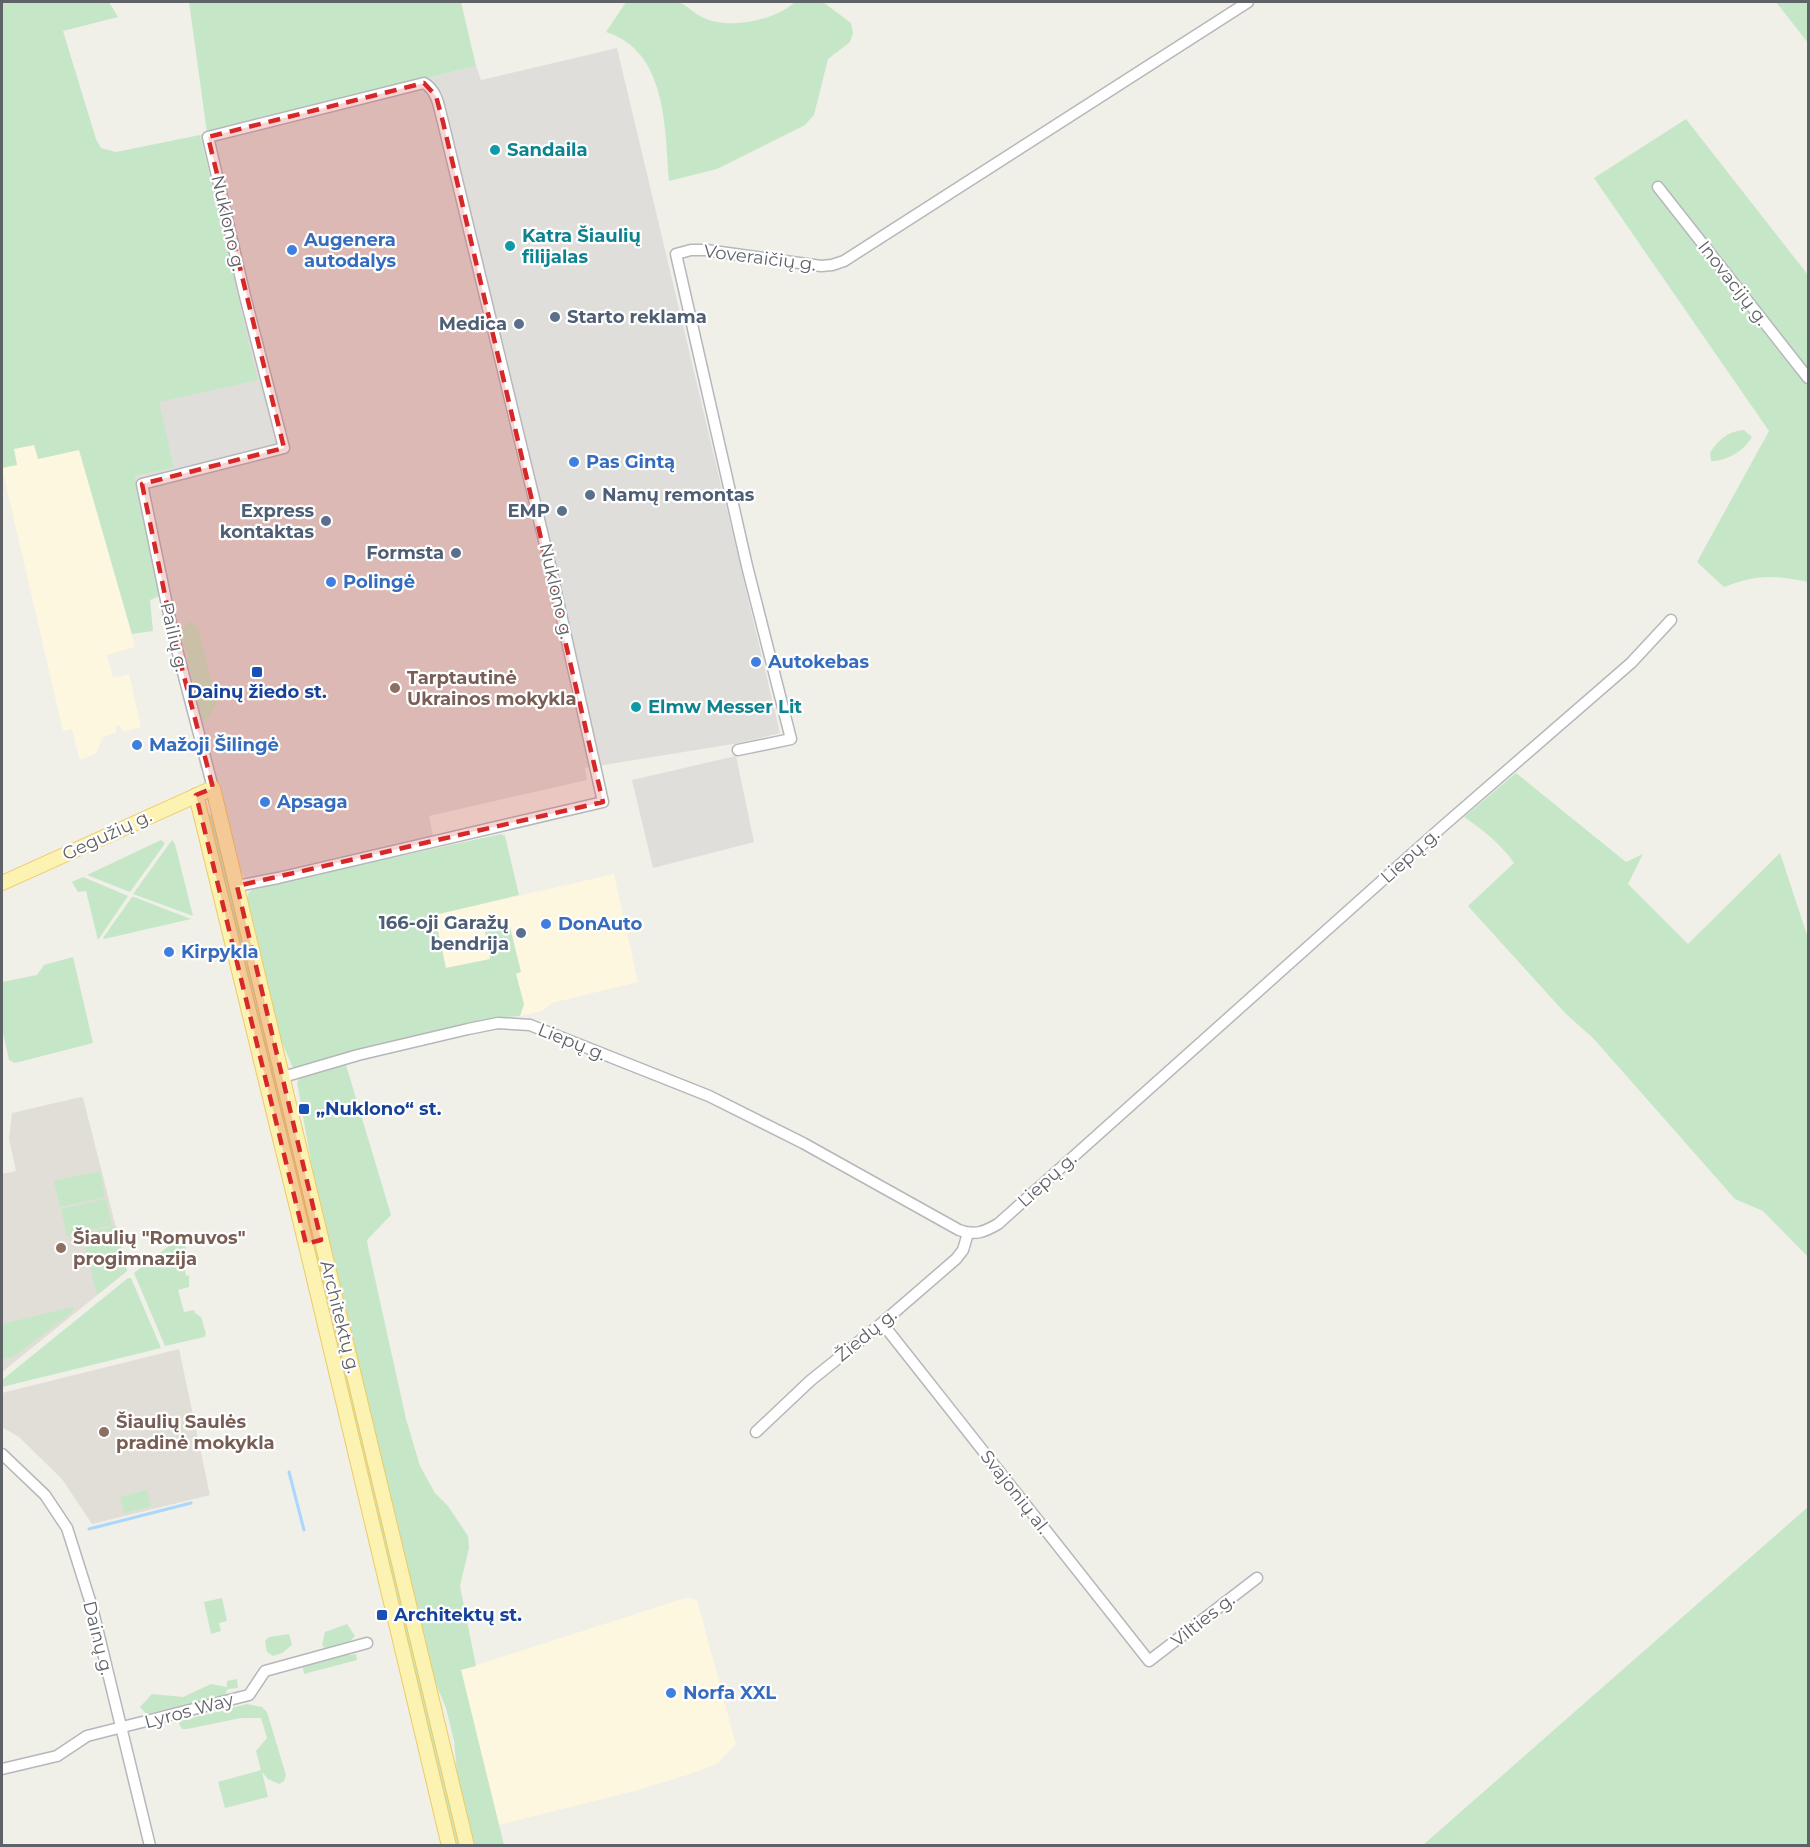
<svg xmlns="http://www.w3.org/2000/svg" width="1810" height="1847" viewBox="0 0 1810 1847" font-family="Montserrat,sans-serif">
	<rect width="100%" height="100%" fill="#f0efe8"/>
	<path fill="#fdf7e0" d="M34,445l5,14 40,-9 56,197 -28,8 6,23 16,-4 12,53 -19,5 -2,-6 -4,-1v8l-14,4 -5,16 -17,7 -8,-31 -9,2 -61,-263 15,-3 -3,-16z
		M614,874l24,108 -86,21 -10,8 -22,5 4,-12 -8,-31 4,-1 -29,-13 -46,9 -11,-51 5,-3z
		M688,1597l9,3 39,144 -19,20 -30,11 -49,15 -140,35 -37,-155z"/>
	<path fill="#dfdeda" d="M617,48l163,685 -41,10 -154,25 2,12 -158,36 4,20 -182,44 -6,-2 -7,-11 -24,-100 -14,1 -4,-29 -36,-143 -25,-120 39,-8 -16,-66 75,-118 -16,-82 -17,-67 276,-69 5,14z
		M736,756l18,86 -101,26 -21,-88z"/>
	<path fill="#e0ded6" d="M81,1097l2,1 44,173 -125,101v-198l14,-3 -7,-32 3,-26z
		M179,1349l31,146 -118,29 -30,-45 -43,-42 -17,-10v-34z"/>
	<path fill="#c6e7c7" d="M2,2h107l9,15 -55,14 33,108 5,9 15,4 84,-17c21,81 37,163 58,245l-99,22 15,66 -39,8 25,120 -10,4 3,31 -21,3 -53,-184 -41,9 -4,-14 -20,4 3,16 -15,3z
		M189,2h272l15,64 -269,67z
		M626,2c16,0 34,-2 51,0 8,1 15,10 23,14 26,15 74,5 95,-14h28l28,21 2,10 -3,9 -22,17 -14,56 -9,10 -88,44 -48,12c-4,-53 -2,-130 -63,-149z
		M1776,2h32v41z
		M1686,119l122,156v307c-35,-7 -50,-8 -84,5l-27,-25 72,-131 -175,-253z
		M1744,430l8,7c-8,14 -25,24 -41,24l-1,-8c8,-13 18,-22 34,-23z
		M189,622h4l6,8 18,73 -8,14 -4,4 -3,-1 -21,-89z
		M1516,773l110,89 17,-8 -15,30 60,60 92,-91 28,85v319l-45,-46 -28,-12 -142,-161 -27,-24 -98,-108 46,-43c-13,-19 -31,-33 -50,-46z
		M214,814l100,417 -3,3 -102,-419z
		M501,834l4,2 14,59 -80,19 -4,3 11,51 44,-9 -5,-27 25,-5 11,45 -5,2 8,30 -4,12 -13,1 -212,52 -3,-3 -11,-26 -34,-143 2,-5 6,-4z
		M161,840l3,2v3l-34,47 -43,-17z
		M172,840l3,4 18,72 -60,-22z
		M83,877l45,19 -30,44 -12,-49 -8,1 -6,-10z
		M132,897h2l57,22 -87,20 -1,-1z
		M73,957l20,86 -78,20 -6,-3 -7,-32v-46l35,-7 7,-10z
		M346,1065l45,150 -24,25 1,7 38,172 14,47 15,27 13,13 20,30 1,12 -9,38 16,80 -15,4 43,175h-30l-17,-72 -3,-32 -8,-33 -10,-24 -122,-505 -17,-97c9,-13 34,-14 49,-17z
		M100,1171l5,26 -45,10 -6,-26z
		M106,1199l6,26 -45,11 -6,-27z
		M116,1226l11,45 -30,24 -15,-61z
		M183,1235l6,27 -5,2 2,12 3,-1v12l-11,3 6,22 10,-2 1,3 6,4 5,17 -2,3 -39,9 -31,-73z
		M314,1244h2l144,601h-4z
		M128,1278h3l30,70 -159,39v-7z
		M72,1307l2,1 -2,4 -57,44 -13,4v-36z
		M147,1490l4,16 -27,7 -4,-16z
		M1808,1507v338h-385z
		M222,1598l5,23 -8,2 2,8 -10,3 -7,-32z
		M347,1624l8,12 -5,5 -25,7 -3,-3 3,-13z
		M289,1634l3,11 -10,8 -9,3 -6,-4 -2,-11 4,-4z
		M342,1653l8,2 6,-1 1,6 -53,14 -2,-11z
		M237,1679l1,9 -10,1 -4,7 -78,18 -6,-7 12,-13 31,3 28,-13 16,3v-6z
		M247,1704l15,3 5,5 19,63 -2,6 -5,3 -11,-5 -6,-7 6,25 -43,11 -7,-26 43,-12 -5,-19 11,-13 -6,-20h-20l-54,11h-5l-3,-5 1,-3z"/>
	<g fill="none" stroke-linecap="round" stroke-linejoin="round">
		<path stroke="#acd7fc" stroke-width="3" d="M289,1472l15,58
			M89,1529l102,-26"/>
		<defs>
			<path id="minor" d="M1658,187l150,191
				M738,750l53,-11 -44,-173 -71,-312 15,-4h15l115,16 11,-1 12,-4 404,-259
				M213,788l-40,-154 -31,-150 142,-36 -39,-152 -37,-159 216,-54c14,8 15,25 19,39l107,443 53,237 -325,76 -41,8
				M283,1077l75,-22 110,-26 30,-6 32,2 179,71 94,47 156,87c16,6 25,2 39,-6l444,-397 189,-164 40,-43
				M882,1323l267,338 108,-83
				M756,1432l54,-51 72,-58 74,-64 7,-9 5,-17
				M2,1454l43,41 22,33 25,79 58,239
				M2,1769l55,-13 30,-20 162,-41 16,-24 102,-28"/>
			<path id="major" d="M196,795l104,425 149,626
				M2,883l211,-95 254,1058"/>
		</defs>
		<use href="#minor" stroke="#b5b7bb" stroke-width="13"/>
		<use href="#major" stroke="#edcb64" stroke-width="16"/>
		<use href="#minor" stroke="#fff" stroke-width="10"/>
		<use href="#major" stroke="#fcf2b1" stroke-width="14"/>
	</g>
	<path fill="#d62828" fill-opacity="0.2" stroke="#d62828" stroke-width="4.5" stroke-dasharray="12 8" stroke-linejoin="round" d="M424,83l12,13 7,26 160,680 -366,84 84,354 -15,4 -110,-449 17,-7 -40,-154 -31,-150 142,-36 -76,-311z"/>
	<g fill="#0f9aa8" stroke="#fff" stroke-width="2">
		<circle cx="495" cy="150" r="6"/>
		<circle cx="510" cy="246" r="6"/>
		<circle cx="636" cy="707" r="6"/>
	</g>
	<g fill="#3f7fe0" stroke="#fff" stroke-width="2">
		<circle cx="292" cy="250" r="6"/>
		<circle cx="574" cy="462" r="6"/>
		<circle cx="331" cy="582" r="6"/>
		<circle cx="756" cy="662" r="6"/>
		<circle cx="137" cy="745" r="6"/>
		<circle cx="265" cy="802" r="6"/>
		<circle cx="546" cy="924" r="6"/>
		<circle cx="169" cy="952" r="6"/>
		<circle cx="671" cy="1693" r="6"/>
	</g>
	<g fill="#5c6f8a" stroke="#fff" stroke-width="2">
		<circle cx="555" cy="317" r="6"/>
		<circle cx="519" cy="324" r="6"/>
		<circle cx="590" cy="495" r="6"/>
		<circle cx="562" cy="511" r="6"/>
		<circle cx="326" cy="521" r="6"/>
		<circle cx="456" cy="553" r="6"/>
		<circle cx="521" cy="933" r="6"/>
	</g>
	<g fill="#1a4fb4" stroke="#fff" stroke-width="2">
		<rect x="251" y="666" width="12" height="12" rx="3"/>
		<rect x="298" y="1103" width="12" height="12" rx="3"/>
		<rect x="376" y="1609" width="12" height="12" rx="3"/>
	</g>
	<g fill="#8d6e63" stroke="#fff" stroke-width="2">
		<circle cx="395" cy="688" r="6"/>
		<circle cx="61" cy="1248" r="6"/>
		<circle cx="104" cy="1432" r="6"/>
	</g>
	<g text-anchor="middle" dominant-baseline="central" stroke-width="4.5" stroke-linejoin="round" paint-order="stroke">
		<g font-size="18" font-weight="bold" fill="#0d838f" stroke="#fff" text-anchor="start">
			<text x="507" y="150">Sandaila</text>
			<text x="522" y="236">Katra Šiaulių<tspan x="522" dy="21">filijalas</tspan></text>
			<text x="648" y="707">Elmw Messer Lit</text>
		</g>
		<g font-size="18" fill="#5f6267" stroke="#fff">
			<text transform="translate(228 223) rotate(77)">Nuklono g.</text>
			<text transform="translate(760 258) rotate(7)">Voveraičių g.</text>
			<text transform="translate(1733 283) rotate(52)">Inovacijų g.</text>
			<text transform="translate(556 591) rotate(77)">Nuklono g.</text>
			<text transform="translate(174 637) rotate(77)">Pailių g.</text>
			<text transform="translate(107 835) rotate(-25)">Gegužių g.</text>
			<text transform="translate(1410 856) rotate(-42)">Liepų g.</text>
			<text transform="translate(572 1042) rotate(22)">Liepų g.</text>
			<text transform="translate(1047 1180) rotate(-42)">Liepų g.</text>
			<text transform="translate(340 1317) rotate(76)">Architektų g.</text>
			<text transform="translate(866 1335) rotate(-39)">Žiedų g.</text>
			<text transform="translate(1015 1492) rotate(52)">Svajonių al.</text>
			<text transform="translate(1203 1620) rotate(-38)">Vilties g.</text>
			<text transform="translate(98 1638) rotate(76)">Dainų g.</text>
			<text transform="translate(189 1711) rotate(-15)">Lyros Way</text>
		</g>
		<g font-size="18" font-weight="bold" fill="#366cbe" stroke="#fff" text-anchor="start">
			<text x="304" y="240">Augenera<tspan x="304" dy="21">autodalys</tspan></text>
			<text x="586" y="462">Pas Gintą</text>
			<text x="343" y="582">Polingė</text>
			<text x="768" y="662">Autokebas</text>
			<text x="149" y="745">Mažoji Šilingė</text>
			<text x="277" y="802">Apsaga</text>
			<text x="558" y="924">DonAuto</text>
			<text x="181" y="952">Kirpykla</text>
			<text x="683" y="1693">Norfa XXL</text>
		</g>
		<g font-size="18" font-weight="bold" fill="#4e5e75" stroke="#fff" text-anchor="end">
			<text x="567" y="317" text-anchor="start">Starto reklama</text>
			<text x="507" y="324">Medica</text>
			<text x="602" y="495" text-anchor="start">Namų remontas</text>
			<text x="314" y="511">Express<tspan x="314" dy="21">kontaktas</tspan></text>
			<text x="550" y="511">EMP</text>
			<text x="444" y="553">Formsta</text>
			<text x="509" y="923">166-oji Garažų<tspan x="509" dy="21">bendrija</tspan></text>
		</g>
		<g font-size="18" font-weight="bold" fill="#785e54" stroke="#fff" text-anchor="start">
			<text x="407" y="678">Tarptautinė<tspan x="407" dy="21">Ukrainos mokykla</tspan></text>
			<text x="73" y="1238">Šiaulių "Romuvos"<tspan x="73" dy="21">progimnazija</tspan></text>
			<text x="116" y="1422">Šiaulių Saulės<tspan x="116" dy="21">pradinė mokykla</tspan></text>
		</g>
		<g font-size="18" font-weight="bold" fill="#164399" stroke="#fff" text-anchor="start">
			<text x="257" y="692" text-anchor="middle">Dainų žiedo st.</text>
			<text x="316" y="1109">„Nuklono“ st.</text>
			<text x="394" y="1615">Architektų st.</text>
		</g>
	</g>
	<rect width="1810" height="1847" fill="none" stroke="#5f6267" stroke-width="6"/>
</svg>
